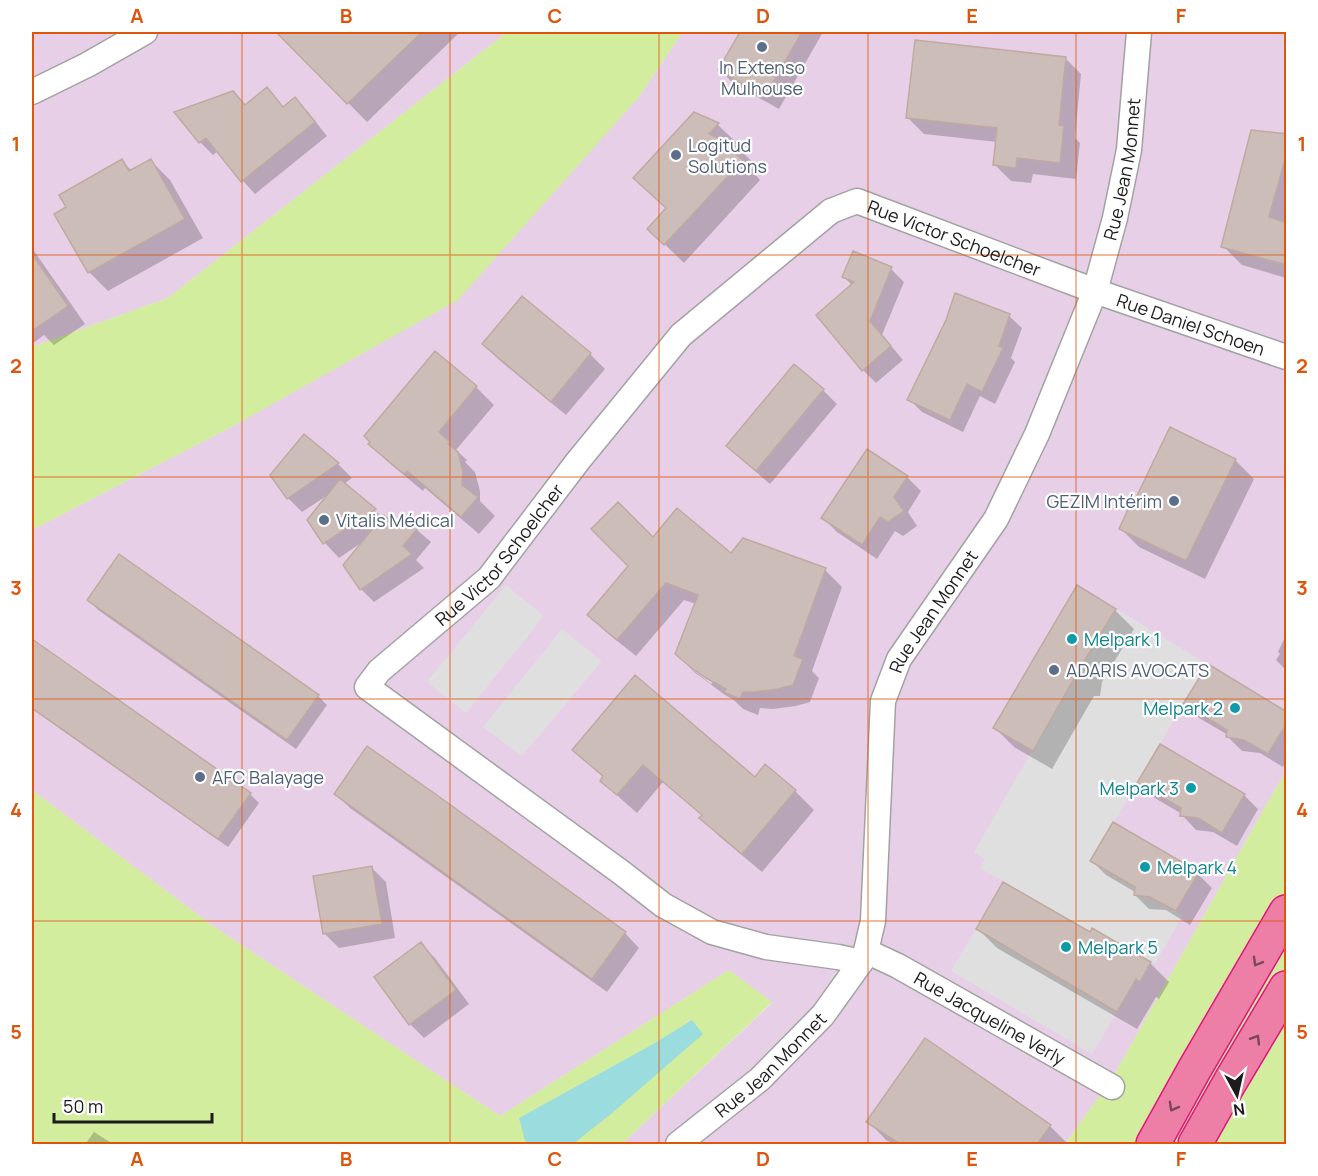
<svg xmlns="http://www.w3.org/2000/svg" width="1318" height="1176" viewBox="0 0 1318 1176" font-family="Manrope,sans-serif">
	<rect width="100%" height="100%" fill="#ede6df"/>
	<path fill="#e7d0e7" d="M32,32h475l-339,266 -136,49z
		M683,32h603v740l-9,14 -164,291 -48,67h-443l150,-141 -43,-33 -229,146 -287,-190 -181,-136v-260l205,-106 401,-326z"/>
	<path fill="#d3ed9f" d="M507,32h176l-45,66 -180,202 -221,124 -205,106v-183l136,-49z
		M1286,772v372h-221l48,-67 164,-291z
		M32,790l181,136 287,190 229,-146 43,32 -150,142h-590z"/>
	<path fill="#dfdfdf" d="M506,585l38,31 -78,97 -39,-31z
		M1116,609l91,55 -116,197 44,26 -1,8 10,1 1,-3 38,22 -28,49 -63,-36 -2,4 -110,-64 5,-9 -11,-7 100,-175 8,1 1,-9 -3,-1z
		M562,629l40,32 -80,95 -39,-29z
		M976,929l141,83 -25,42 -141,-83z"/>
	<path fill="#9bdcdf" d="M692,1020l11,14 -92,80 -38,30h-42l-6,-3 -6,-23 136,-75z"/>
	<path fill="#0003" fill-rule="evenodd" d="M282,32h178l-93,90 -87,-88z
		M741,32h82l-44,77 -45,-25 -14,-14z
		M1065,58l16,16 -6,64 5,5 -4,36 -43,-5 -2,9 -20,-2 -16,-16 2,-23 -73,-8 -16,-16z
		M267,89l17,19 11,-9 13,13 19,24 -72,58 -12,-13 -25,-30 -5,4 -13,-13z
		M694,114l24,11 19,18 -4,4 8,4 19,18 -5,5 5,6 -76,83 -35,-34 18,-20 -32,-31z
		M1286,136v142l-44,-13 -19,-19z
		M122,161l10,10 19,-10 19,19 33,58 -95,53 -19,-19 -33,-57 12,-7z
		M32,248l53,76 -31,21 -10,-10 -12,9z
		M854,253l37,16 13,13 -22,53 21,25 -27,23 -13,-13 -10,-84 -9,-9z
		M522,298l68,56 15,15 -39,46 -68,-56 -14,-15z
		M1009,316l13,12 -11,30 4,4 -20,42 -15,-8 -17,36 -41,-20 -13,-13z
		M435,353l41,34 18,18 -38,45 11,10 -2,2 10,10 5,19v10l15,15 -16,18 -54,-46 -2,3 -35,-29 -18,-18z
		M823,390l14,14 -67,80 -28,-24 -14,-14z
		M304,436l34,28 14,14 -8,6 39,34 13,9 7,-9 28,24 -15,18 8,8 -50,34 -13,-13 3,-48 -25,17 -14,-15 -16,-23 19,-25 -26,17 -14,-14z
		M1235,460l19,19 -49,100 -66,-32 -19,-19z
		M907,477l14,14 -13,21 9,14 -14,10 -8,-5 -18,28 -40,-27 -14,-14z
		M653,539l78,16 94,15 17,17 -30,84 7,7 -9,24 -14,4 -23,3 -13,-1 -2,7 -15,-6 -9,-9 -9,-5 -31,-23 -17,-18 19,-50 -12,-4 -48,56 -30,-24 -17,-17zM693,666l20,16 -2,2 -18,-14z
		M89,600l229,96 9,9 -31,44 -198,-139z
		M1115,610l19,19 -32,53 -2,14h-6l-42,73 -38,-22 -19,-19z
		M1286,635v35l-10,-10 4,-6 -2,-2z
		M32,641l218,153 9,9 -31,44 -196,-138z
		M1185,704l101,10v47l-3,6 -23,-14 -18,-2 -14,-14v-2l-29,-17z
		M574,750l182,29 39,12 19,19 -52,62 -42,-35 -18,-19 1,-2 -40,-34 -26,31 -16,-14 -19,-19 2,-2z
		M1139,782l105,13 14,14 -21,37 -24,-14 -17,-2 -14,-15v-1l-29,-17z
		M336,794h97l192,139 14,15 -32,44 -257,-184z
		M1092,861l106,13 14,14 -22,37 -24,-15 -17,-1 -14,-14v-3l-29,-17z
		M371,867l15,15 9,56 -56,10 -15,-15z
		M978,929l112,5 60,29 19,19 -10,17 -3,-2 -19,32 -140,-81z
		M421,944l14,14 34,46 -45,34 -14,-14z
		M868,1121l182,5 18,18h-174l-8,-4z
		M94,1132l19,12h-25l-2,-1z"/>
	<path fill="#cdbdb8" stroke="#c0a9a0" stroke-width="1.5" d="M276,32h146l-75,72z
		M740,32h62l-37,64 -47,-26z
		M915,40l151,17 -7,68 5,1 -4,37 -43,-5 -1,10 -23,-3 4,-37 -91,-10z
		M267,87l16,20 12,-10 20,25 -74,60 -35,-44 -7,5 -25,-31 59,-21 12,14z
		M694,112l25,11 -10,11 33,15 -5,6 6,5 -79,85 -17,-16 19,-21 -33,-30z
		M1251,130l36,4v18l-18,65 18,6v42l-66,-18z
		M122,159l7,12 22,-12 34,60 -97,54 -34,-59 12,-7 -7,-12z
		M853,251l39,16 -22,54 21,25 -29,25 -46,-56 38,-33 -12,-5z
		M32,254l36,52 -36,25z
		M955,293l55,21 -11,32 4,2 -21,44 -15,-8 -17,36 -43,-20 39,-80z
		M522,296l69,57 -40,49 -69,-58z
		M435,351l42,35 -38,46 11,10 -2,2 10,8 5,20 -1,13 16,12 -17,20 -54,-46 -3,3 -36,-30 2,-2 -6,-6z
		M794,364l30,25 -68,82 -30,-25z
		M1170,427l66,32 -50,102 -67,-32 11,-24 2,1z
		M304,434l35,29 -52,36 -17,-24z
		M867,449l41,27 -14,21 10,14 -16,11 -8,-5 -18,28 -41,-27z
		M340,479l36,30 -53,35 -16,-24z
		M618,502l35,35 24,-29 54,45 12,-15 83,30 -32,88 9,3 -10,26 -15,4 -24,3h-11l-3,7 -16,-7 2,-3 -20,-11 -13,-9 -18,-15 23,-59 -32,-12 -49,57 -30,-25 41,-49 -37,-37z
		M384,515l11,10 8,-9 15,12 -15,18 9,8 -52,36 -17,-25z
		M119,554l200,141 -32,45 -200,-140z
		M1077,585l39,24 -33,54 -1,15 -7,-1 -42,74 -40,-23z
		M32,639l219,154 -33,46 -186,-131z
		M1208,664l79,48v11l-19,31 -24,-14 -18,-3 1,-7 -44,-26z
		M635,675l120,102 10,-13 31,26 -54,64 -43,-36 3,-3 -59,-50 -26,30 -17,-14 3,-5 -31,-26z
		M1160,744l85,50 -23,39 -24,-15 -18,-2 1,-8 -44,-25z
		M367,746l67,47 192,139 -34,47 -258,-185z
		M1113,822l86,50 -23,39 -26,-14 -16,-2 1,-8 -45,-26z
		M372,866l10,58 -59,10 -10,-58z
		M1003,882l87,50 2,-4 59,34 -11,20 -4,-3 -19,33 -141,-83z
		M421,942l35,48 -47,35 -35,-48z
		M925,1038l126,87 -14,19h-137l-34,-22z"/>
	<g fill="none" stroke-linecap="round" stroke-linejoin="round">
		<defs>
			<g id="minor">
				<path d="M32,92l55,-27 58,-33"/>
				<path id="s1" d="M866,951l32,15 214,121"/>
				<path id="s2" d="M861,962l-23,-5 -72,-10 -54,-15 -49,-27 -41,-32 -255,-186 12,-16 110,-93 89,-117 103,-126 150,-124 26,-10 238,90 191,66"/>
				<path id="s3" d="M678,1144l82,-65 63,-64 38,-53 5,-11 7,-30 10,-220 16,-42 97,-140 41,-85 58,-143 20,-73 14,-68 10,-118"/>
			</g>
			<path id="highway" d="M1153,1144l41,-74 92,-158
				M1195,1144l35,-62 56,-94"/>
		</defs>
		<use href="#minor" stroke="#a2a2a2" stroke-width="27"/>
		<use href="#highway" stroke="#e2157f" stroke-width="36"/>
		<use href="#minor" stroke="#fff" stroke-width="24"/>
		<use href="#highway" stroke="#ed7ea6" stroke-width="33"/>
	</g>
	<defs><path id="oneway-chevron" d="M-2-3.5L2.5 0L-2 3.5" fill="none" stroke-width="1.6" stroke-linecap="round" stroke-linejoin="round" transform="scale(1.5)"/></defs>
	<g stroke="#79485a">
		<use href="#oneway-chevron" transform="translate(1257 962) rotate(120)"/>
		<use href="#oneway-chevron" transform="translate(1256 1039) rotate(-59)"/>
		<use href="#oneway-chevron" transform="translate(1173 1107) rotate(119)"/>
	</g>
	<path fill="none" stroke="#de560d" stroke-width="1.5" stroke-opacity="0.55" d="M242,32v1112M450,32v1112M659,32v1112M868,32v1112M1076,32v1112M32,255h1254M32,477h1254M32,699h1254M32,921h1254"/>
	<g fill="#5c6f8a" stroke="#fff" stroke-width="2">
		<circle cx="762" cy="47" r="6"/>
		<circle cx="676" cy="155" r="6"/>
		<circle cx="1174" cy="501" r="6"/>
		<circle cx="324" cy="520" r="6"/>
		<circle cx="1054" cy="670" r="6"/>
		<circle cx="200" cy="777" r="6"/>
	</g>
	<g fill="#0f9aa8" stroke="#fff" stroke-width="2">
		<circle cx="1072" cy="639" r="6"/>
		<circle cx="1235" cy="708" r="6"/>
		<circle cx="1191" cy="788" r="6"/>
		<circle cx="1145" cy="867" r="6"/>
		<circle cx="1066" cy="947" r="6"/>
	</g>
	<g text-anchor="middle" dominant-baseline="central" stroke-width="4.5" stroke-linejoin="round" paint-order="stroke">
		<g font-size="18" fill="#4e5e75" stroke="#fff" text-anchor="start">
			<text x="762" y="67" text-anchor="middle">In Extenso<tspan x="762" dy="21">Mulhouse</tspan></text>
			<text x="688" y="145">Logitud<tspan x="688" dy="21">Solutions</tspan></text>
			<text x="1162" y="501" text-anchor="end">GEZIM Intérim</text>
			<text x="336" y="520">Vitalis Médical</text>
			<text x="1066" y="670">ADARIS AVOCATS</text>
			<text x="212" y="777">AFC Balayage</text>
		</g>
		<g font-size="18" fill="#1b1b1b" stroke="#fff">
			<text stroke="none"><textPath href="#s3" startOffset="1112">Rue Jean Monnet</textPath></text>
			<text stroke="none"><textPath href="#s2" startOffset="1376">Rue Victor Schoelcher</textPath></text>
			<text stroke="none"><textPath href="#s2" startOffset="1628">Rue Daniel Schoen</textPath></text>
			<text stroke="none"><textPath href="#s2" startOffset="764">Rue Victor Schoelcher</textPath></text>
			<text stroke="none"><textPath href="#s3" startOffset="626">Rue Jean Monnet</textPath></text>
			<text stroke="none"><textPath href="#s1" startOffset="141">Rue Jacqueline Verly</textPath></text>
			<text stroke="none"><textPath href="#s3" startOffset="122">Rue Jean Monnet</textPath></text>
		</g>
		<g font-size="18" fill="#0d838f" stroke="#fff" text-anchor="start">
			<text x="1084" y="639">Melpark 1</text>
			<text x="1223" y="708" text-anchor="end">Melpark 2</text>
			<text x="1179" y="788" text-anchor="end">Melpark 3</text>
			<text x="1157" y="867">Melpark 4</text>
			<text x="1078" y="947">Melpark 5</text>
		</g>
	</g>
	<rect width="1318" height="1176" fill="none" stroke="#ffffff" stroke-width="66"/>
	<g transform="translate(1237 1095) rotate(172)" stroke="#ffffff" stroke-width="4.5" paint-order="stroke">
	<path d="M0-4.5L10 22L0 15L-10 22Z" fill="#1b1b1b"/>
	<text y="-9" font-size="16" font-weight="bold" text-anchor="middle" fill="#1b1b1b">N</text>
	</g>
	<path d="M54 1113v9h158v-9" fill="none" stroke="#1b1b1b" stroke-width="3"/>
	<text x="63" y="1113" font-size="18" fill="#1b1b1b" stroke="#ffffff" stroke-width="4.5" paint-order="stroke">50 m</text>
	<rect x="33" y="33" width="1252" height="1110" fill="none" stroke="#de560d" stroke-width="2"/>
	<g font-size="20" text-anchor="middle" font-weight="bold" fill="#de560d">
		<text x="137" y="23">A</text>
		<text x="346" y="23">B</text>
		<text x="555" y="23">C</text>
		<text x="763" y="23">D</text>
		<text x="972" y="23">E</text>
		<text x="1181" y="23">F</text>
		<text x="16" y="151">1</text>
		<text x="1302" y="151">1</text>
		<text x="16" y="373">2</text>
		<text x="1302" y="373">2</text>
		<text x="16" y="595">3</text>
		<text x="1302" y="595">3</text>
		<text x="16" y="817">4</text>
		<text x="1302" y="817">4</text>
		<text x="16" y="1039">5</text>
		<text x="1302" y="1039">5</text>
		<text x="137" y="1166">A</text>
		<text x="346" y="1166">B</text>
		<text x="555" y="1166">C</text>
		<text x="763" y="1166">D</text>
		<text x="972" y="1166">E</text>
		<text x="1181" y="1166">F</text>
	</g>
</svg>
